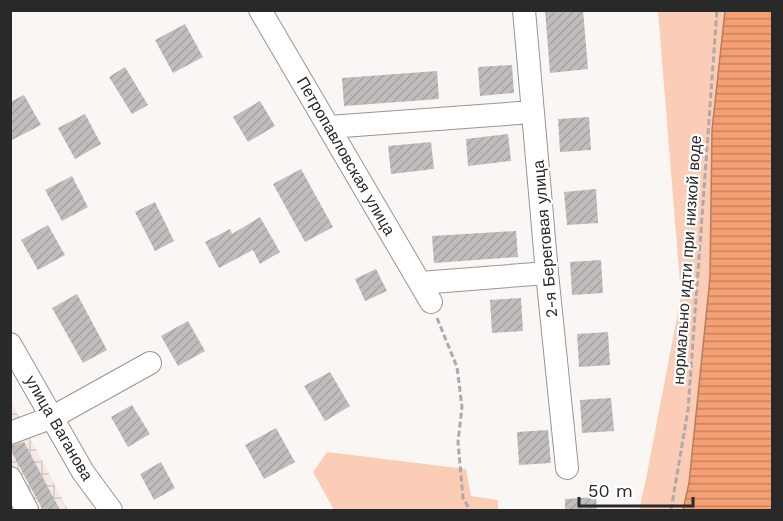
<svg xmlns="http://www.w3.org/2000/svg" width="783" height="521" viewBox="0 0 783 521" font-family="'Work Sans',sans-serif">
	<defs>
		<pattern id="industrial-grid" width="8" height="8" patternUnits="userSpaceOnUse" patternTransform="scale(1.5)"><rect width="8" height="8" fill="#f5e9e4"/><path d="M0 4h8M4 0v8" fill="none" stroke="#d2c8c4"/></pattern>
		<pattern id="water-rules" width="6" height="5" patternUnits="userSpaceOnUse" patternTransform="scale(1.5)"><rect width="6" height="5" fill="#f5a074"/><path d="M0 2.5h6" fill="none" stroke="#c7825f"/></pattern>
		<pattern id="building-hatch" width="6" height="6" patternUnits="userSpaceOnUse" patternTransform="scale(1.5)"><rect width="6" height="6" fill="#c1bdbc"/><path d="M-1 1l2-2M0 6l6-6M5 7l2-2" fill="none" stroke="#a6a2a2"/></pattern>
	</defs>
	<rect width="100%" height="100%" fill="#faf6f4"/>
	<path fill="url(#industrial-grid)" d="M11,402l57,108h-57z"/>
	<path fill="#fbcdb6" d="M658,11h67l-13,119 -2,148 -21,205 -6,27h-44l7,-31 35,-183z
		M327,452l139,17 5,27 27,4v10h-164l-21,-38z"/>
	<path fill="url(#water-rules)" stroke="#b87c5e" stroke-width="1.5" d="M725,11h47v499h-89l6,-27 21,-205 2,-148z"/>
	<path fill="url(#building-hatch)" d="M545,10h38l5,59 -38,4z
		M185,24l18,33 -30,16 -18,-33z
		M512,65l2,28 -34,3 -2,-29z
		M125,67l23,38 -16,9 -23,-37z
		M437,71l2,28 -95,7 -2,-28z
		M24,95l17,30 -31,16v-39z
		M260,101l15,25 -27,16 -15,-25z
		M85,114l16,30 -26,15 -17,-31z
		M589,117l2,33 -31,2 -2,-33z
		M508,134l3,27 -43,5 -2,-27z
		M431,142l3,27 -43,5 -3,-28z
		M301,169l32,58 -28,15 -32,-58z
		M72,176l16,31 -26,14 -17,-31z
		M596,189l2,34 -31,2 -3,-33z
		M155,202l19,39 -19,10 -20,-39z
		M260,217l20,35 -20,12 -7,-14 -34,18 -14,-26 25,-13 2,5z
		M48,225l17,30 -27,15 -17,-30z
		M516,231l2,26 -84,6 -2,-27z
		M601,260l2,33 -31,2 -2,-33z
		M376,269l11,22 -22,10 -10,-22z
		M77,294l30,56 -24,13 -31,-55z
		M521,298l2,33 -31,2 -2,-33z
		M188,321l17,30 -27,15 -17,-30z
		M608,332l2,33 -31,2 -2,-33z
		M330,372l20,34 -25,15 -21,-35z
		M611,398l3,33 -32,2 -2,-33z
		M132,405l18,29 -22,13 -17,-30z
		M276,428l19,34 -31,17 -19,-34z
		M548,430l3,33 -32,2 -2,-33z
		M24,442l36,68h-17l-33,-61v-3z
		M161,462l14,26 -21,12 -14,-26z
		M596,497l1,13h-32v-11z"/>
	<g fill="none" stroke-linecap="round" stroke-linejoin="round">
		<defs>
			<path id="minor" d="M260,10l171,292
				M524,10l23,263 20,195
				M329,127l204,-15
				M420,283l127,-10
				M10,344l73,128 28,38
				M10,433l43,-16 97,-54
				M10,478l17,32"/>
		</defs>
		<use href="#minor" stroke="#989593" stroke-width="24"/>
		<path stroke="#adaaa9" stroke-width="3" stroke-dasharray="6 3" stroke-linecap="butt" d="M437,318l20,49 5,40 -4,35 5,56 7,12
			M671,510l17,-100 29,-400"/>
		<use href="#minor" stroke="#fff" stroke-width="22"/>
	</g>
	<g text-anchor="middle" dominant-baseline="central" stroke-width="4.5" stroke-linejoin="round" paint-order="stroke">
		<g font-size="16" fill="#2a2929" stroke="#fff">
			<text transform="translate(346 156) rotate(60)">Петропавловская улица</text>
			<text transform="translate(545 239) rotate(-95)">2-я Береговая улица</text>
			<text transform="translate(687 260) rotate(-86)">нормально идти при низкой воде</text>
			<text transform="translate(59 428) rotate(60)">улица Ваганова</text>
		</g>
	</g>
	<rect width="783" height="521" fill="none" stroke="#2a2929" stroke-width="24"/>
	<path d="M579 497v9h114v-9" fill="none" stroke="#2a2929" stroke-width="3"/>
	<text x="588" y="497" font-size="18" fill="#2a2929" stroke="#ffffff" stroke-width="4.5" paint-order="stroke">50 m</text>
</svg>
